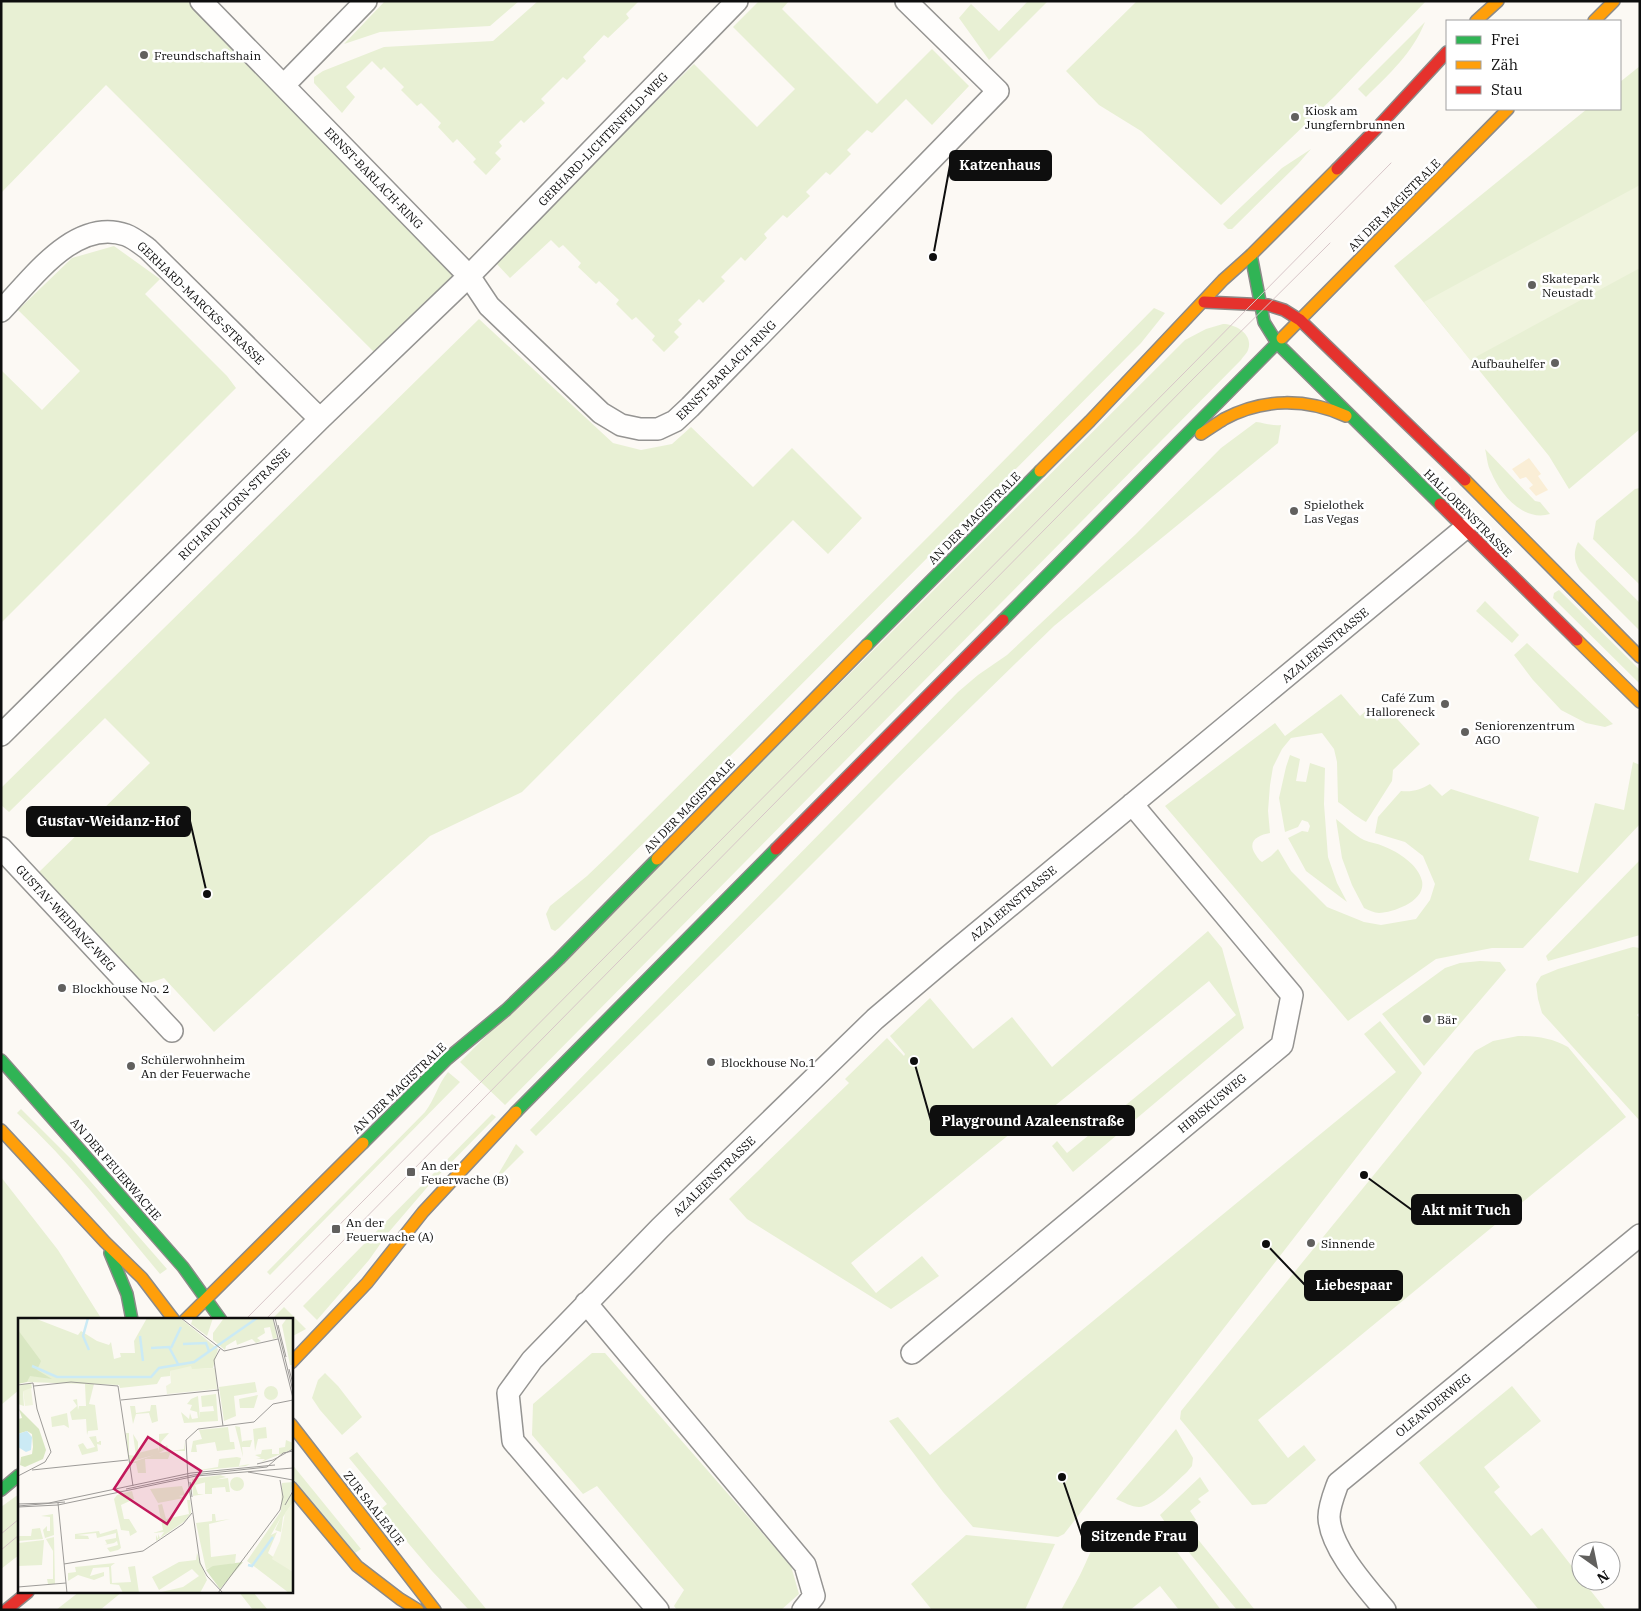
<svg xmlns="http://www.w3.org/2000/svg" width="1641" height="1611" viewBox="0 0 1641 1611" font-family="'IBM Plex Serif',serif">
	<rect width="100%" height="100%" fill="#fcf9f4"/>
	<path fill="#e8f0d4" d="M1,1h200l268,275 -87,84 -276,-275 -105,108z
		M385,1h134l-29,25 -110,6 -36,12z
		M538,1h101l-13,13 3,4 -21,20 -4,-3 -21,22 3,4 -19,19 -4,-3 -22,22 4,4 -21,20 -3,-3 -22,22 3,4 -7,7 6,6 -15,16 -13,-13 3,-3 -19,-20 -4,4 -15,-16 3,-4 -20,-20 -4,3 -16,-16 3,-3 -20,-20 -3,3 -9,-9 -26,26 9,10 -13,16 -28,-30v-6l9,-6 61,-24 109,-6z
		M759,1h30l-7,8 95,95 55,-55 37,37 -37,39 -26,-26 -34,34 -5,-3 -20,20 4,4 -21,21 -4,-3 -20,20 4,4 -23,22 -4,-3 -19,19 3,4 -22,23 -4,-4 -20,20 4,4 -22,22 -4,-4 -21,21 4,4 -8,8 5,5 -15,15 -12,-12 3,-4 -19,-19 -4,3 -16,-16 3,-4 -20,-19 -3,3 -18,-17 3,-4 -18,-18 -4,3 -8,-8 -41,38 -16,-17 200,-197 63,63 38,-38 -62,-62z
		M1028,1h20l-59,59 -30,-42 12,-14 28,27z
		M1137,1h289l-91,95 -114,109 -80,-74 -42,-26 -33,-34z
		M1425,22c-13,32 -35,51 -59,75l-8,-8z
		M1640,66v363l-71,60 -20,-33 -155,-190 193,-157h33v-27z
		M1311,149l-13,15 -66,65h-4l-5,-5 59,-56z
		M114,246l46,33 -15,15 82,82 9,12 -235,235v-253l41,40 38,-39 -62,-61 54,-52z
		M1154,308l11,5 -24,30 -582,585 -4,3 -4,-2 -5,-15 4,-8 37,-30 25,-24 330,-329z
		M479,319l134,124 28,7 31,-6 19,-17 62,60 39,-39 70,70 -34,36 -35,-34 -271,272 -92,44 -216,196 -50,-54 -24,8 -104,-111 114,-112 -45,-45 -96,94 -8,-7v-17z
		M1223,324c12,0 31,10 25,26 -1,3 -5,7 -7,10l-736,745 -45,-43 725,-722 21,-11z
		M1256,422c9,1 16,4 25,3l-3,18 -224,183 -159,155 -119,119 -240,236 -6,-6 428,-438 20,-17 29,-20 129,-121 85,-86z
		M1485,449l50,52 5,1 10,12c-27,8 -50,-20 -59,-42 -4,-7 -4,-16 -6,-23z
		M1640,488v97l-47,-46 3,-18 39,-32z
		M1578,542l62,61v28l-60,-60c-6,-10 -7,-18 -2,-29z
		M1559,590l81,80v14l-87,-86 1,-5z
		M1485,601l34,34 -7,8 -36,-32z
		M1527,643l86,81 -8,3 -19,-4 -25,-13 -28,-30 -19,-25z
		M1341,694l19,22 7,-6 10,11 11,-12 32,35 -27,26 -1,11 -26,41c-11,-6 -18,-13 -28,-20l-1,-40 -3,-13 -12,-16 -31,5 -9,11 -9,18 -3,18 -2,26 2,22c-11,2 -22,7 -16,19 3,5 4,7 8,10l9,-6 7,-7 13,22 36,36 37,15 17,3 35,-6 14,-19 5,-16 -12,-28 -18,-14 -30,-9 3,-16 23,-26c12,1 19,-1 29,-7l12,12 9,-7 88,28 -10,43 49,13 17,-70 29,7 9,-48 7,3v59l-117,124h-31l-56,11 -88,62 -183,-215 110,-83 10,13z
		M1290,755l10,4 -4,22 10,1 4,-19 15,5 -1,36 4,53 9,26 10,19 -41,-31 -18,-33 14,-7 6,1 2,-6 -2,-4 -6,-2 -4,7 -13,5 -6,-34 7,-31z
		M1336,819c9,7 18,16 28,21 6,3 13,3 19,6 15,6 35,18 39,35 4,20 -28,31 -43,32 -5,0 -10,-3 -15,-5l-12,-23 -10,-27z
		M1640,860v75l-92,26 -2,-5z
		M1208,931l14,17 22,80 -171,144 -21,-26 5,-5 10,12 169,-138 -27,-34 -189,153 -4,-5 -165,134 25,30 46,-37 17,20 -48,33 -144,-90 -18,-20 120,-116 -4,-4 42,-41 17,18 1,-2 -15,-18 40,-38 43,51 39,-32 40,50z
		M1633,947l7,1v64l-3,3 3,3v103l-98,-108 -4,-14 -2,-15 5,-8 17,-7z
		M1480,961l20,1 6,8 -82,96 -42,-52 63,-46 15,-5z
		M1380,1021l42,52 -358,461 -6,3 -85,-10 -30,-35 -54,-71 9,-4 32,38 466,-383 -32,-38z
		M1518,1036c18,0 34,2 50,11l58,70 -368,303 30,38 16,-13 12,15 -50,44 -14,1 -72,-86 1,-8 294,-360 18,-10z
		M448,1072l12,10 -190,193 -3,-3 158,-160c10,-13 13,-28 23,-40z
		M21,1109l49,49 97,111 -7,5c-46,-55 -90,-112 -143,-161z
		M492,1114l4,3 -66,67 -42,49 -19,27 -52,60 -14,-14z
		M516,1144l8,8 -31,31z
		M1,1177l57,73 43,68 -2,2h-80v70l-18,15z
		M284,1307l22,22 -15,8v-17h-20z
		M592,1353h13l186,213 8,28 -18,16h-104l-3,-4 10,-16 -87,-104 -14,8 -51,-59 1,-31z
		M325,1373l13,13 24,31 -20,18 -22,-25 -8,-12 6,-18z
		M1512,1386l29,35 -57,46 16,20 -6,5 37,44 11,-8 39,50v3h2l23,29h-67l-120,-147z
		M1176,1429l17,29 -1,8 -5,6c-10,9 -34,35 -48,35 -7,0 -16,-5 -23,-8z
		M357,1452l130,158h-18l-37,-39 -52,-61 7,-6 -38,-46z
		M291,1463l70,86 -6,4 -64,-77z
		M1200,1477l9,14 -11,8 3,3 -11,9 6,9 -8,7 67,83h-18l-65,-78 -12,-17z
		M19,1494v61l-18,14v-62z
		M1123,1524l24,2 10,5 14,13 50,66h-42l-19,-24 -30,24h-69c6,-12 13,-23 19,-35 12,-23 14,-43 43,-51z
		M966,1535l89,9 -30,66h-93l-21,-26z
		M79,1592h43l-22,18h-44z
		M239,1592h14l15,18h-15z"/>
	<path fill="#faeed6" d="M1529,458l12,16 -3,2 10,14 -12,6 -7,-8 4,-3 -7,-8 -6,2 -8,-10z"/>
	<path fill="#f0f4de" d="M1640,185v83l-170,92 -46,-58z"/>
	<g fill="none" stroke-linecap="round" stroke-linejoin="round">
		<defs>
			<path id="street" d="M201,1l268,275 20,30 112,107 20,12 19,4h18l17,-8 15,-14 308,-316 -92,-90
				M284,85l82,-84
				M1,311c31,-32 74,-94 125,-76 8,3 15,9 22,14l172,170
				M1,735l319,-316 149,-143 268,-275
				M1,848l171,183
				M586,1303l219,262 9,31 -11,14
				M912,1353l370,-308 10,-50 -160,-191
				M658,1610l-145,-169 -5,-48 24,-33 128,-132 215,-209 73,-62 516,-428
				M1385,1610c-19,-23 -55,-62 -56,-93 0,-11 5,-23 9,-34l302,-248"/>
			<path id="fast" d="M1251,255l13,67 13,21 163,161
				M1003,620l279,-282
				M867,645l173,-174
				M1,1060l182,207 38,53
				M516,1112l260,-263
				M363,1143l84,-84 59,-49 53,-51 98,-100
				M110,1253l17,41 5,26
				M1,1490l18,-15"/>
			<path id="slow" d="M1476,21l22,-20
				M1594,21l20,-20
				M1282,338l226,-229
				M1201,434c8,-5 15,-10 23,-15 39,-21 82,-21 122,-3
				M1040,471l50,-50 133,-141 28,-25 86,-86
				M1465,480l175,177
				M1577,640l63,62
				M657,859l210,-214
				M1,1130l104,112 37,36 32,42
				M185,1320l178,-177
				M291,1363l76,-80 56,-71 93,-100
				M291,1424l144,186
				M291,1487l66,79 43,33 18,11"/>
			<path id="jam" d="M1337,169l39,-40 71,-77
				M1204,302l64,3 16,5 16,10 165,160
				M1440,504l137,136
				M776,849l227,-229
				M6,1610l22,-18"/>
		</defs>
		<use href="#street" stroke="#959492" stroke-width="24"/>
		<use href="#fast" stroke="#8c8a88" stroke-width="14"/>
		<use href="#slow" stroke="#8c8a88" stroke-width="14"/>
		<use href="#jam" stroke="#8c8a88" stroke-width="14"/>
		<use href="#street" stroke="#fffefd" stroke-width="21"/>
		<use href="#fast" stroke="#30b455" stroke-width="11"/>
		<use href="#slow" stroke="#ff9f0a" stroke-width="11"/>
		<use href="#jam" stroke="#e5322d" stroke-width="11"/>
		<path stroke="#d7c5c8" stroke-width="1" d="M245,1320l940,-948 206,-209
			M265,1320l928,-941 137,-136
			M1,1534l18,-15
			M1,1550l18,-15"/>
	</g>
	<g fill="#61605e" stroke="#fff" stroke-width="2">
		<circle cx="144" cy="55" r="5"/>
		<circle cx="1295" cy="117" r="5"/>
		<circle cx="1532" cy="285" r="5"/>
		<circle cx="1555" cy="363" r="5"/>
		<circle cx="1294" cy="511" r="5"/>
		<circle cx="1445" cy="704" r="5"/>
		<circle cx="1465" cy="732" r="5"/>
		<circle cx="62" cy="988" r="5"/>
		<circle cx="1427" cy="1019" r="5"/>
		<circle cx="711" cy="1062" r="5"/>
		<circle cx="131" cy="1066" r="5"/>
		<rect x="406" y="1167" width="10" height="10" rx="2.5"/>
		<rect x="331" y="1224" width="10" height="10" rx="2.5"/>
		<circle cx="1311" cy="1243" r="5"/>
	</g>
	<g text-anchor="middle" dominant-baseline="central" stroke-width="5" stroke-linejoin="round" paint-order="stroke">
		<g font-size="12" fill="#0e0e0e" stroke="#fff" text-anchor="start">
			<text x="154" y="55">Freundschaftshain</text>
			<text x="1305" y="110">Kiosk am<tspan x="1305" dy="14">Jungfernbrunnen</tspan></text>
			<text x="1542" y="278">Skatepark<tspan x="1542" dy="14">Neustadt</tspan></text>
			<text x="1545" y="363" text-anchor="end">Aufbauhelfer</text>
			<text x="1304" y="504">Spielothek<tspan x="1304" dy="14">Las Vegas</tspan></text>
			<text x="1435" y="697" text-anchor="end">Café Zum<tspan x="1435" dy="14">Halloreneck</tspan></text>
			<text x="1475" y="725">Seniorenzentrum<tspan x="1475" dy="14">AGO</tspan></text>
			<text x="72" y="988">Blockhouse No. 2</text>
			<text x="1437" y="1019">Bär</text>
			<text x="141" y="1059">Schülerwohnheim<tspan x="141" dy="14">An der Feuerwache</tspan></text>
			<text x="721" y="1062">Blockhouse No.1</text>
			<text x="421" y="1165">An der<tspan x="421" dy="14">Feuerwache (B)</tspan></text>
			<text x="346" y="1222">An der<tspan x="346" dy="14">Feuerwache (A)</tspan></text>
			<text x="1321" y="1243">Sinnende</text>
		</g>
		<g font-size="12" fill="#0e0e0e" stroke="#fff">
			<text transform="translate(603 139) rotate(-46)">GERHARD-LICHTENFELD-WEG</text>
			<text transform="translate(374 178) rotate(46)">ERNST-BARLACH-RING</text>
			<text transform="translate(1394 205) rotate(-45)">AN DER MAGISTRALE</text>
			<text transform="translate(201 303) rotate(44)">GERHARD-MARCKS-STRASSE</text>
			<text transform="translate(726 370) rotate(-45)">ERNST-BARLACH-RING</text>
			<text transform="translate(234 504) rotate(-45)">RICHARD-HORN-STRASSE</text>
			<text transform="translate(1468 513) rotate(45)">HALLORENSTRASSE</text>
			<text transform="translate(974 518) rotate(-45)">AN DER MAGISTRALE</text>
			<text transform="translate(1325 645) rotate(-40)">AZALEENSTRASSE</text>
			<text transform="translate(689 806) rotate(-46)">AN DER MAGISTRALE</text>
			<text transform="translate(1013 903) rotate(-40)">AZALEENSTRASSE</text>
			<text transform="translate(66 918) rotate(47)">GUSTAV-WEIDANZ-WEG</text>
			<text transform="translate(399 1088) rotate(-44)">AN DER MAGISTRALE</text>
			<text transform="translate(1212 1103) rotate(-40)">HIBISKUSWEG</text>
			<text transform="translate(116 1169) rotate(49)">AN DER FEUERWACHE</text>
			<text transform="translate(714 1176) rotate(-44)">AZALEENSTRASSE</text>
			<text transform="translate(1433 1405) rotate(-39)">OLEANDERWEG</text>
			<text transform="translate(374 1508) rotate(52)">ZUR SAALEAUE</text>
		</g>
	</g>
	<g transform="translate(18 1318)">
		<rect width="275" height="275" fill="#fcf9f4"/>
		<path d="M0,0h16l44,17 3,-4 16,10 12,4 2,-3 3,17 7,-2 -1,-4h15l-1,-12 13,-23h33l38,31 -5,19 -43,3v5l-9,1 -4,7 -37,4 -1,-3 -25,-1 -5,20 6,1 3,25 -10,1 -1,4 -1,-16 -14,1 -2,-8 7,-6 -4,-6 4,-1 1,11 1,-4h7l-1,-22 -58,-2 2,-32 -11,-16zM175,0h20l-6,18 -16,-12zM206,0h49l4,20 -4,1 -3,-12 -6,1 1,5 -8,5 4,3 -5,2 -4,-4 -15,6 -1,-5 -10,6 -1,4 -12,-10v-7zM269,0h6v47h-3l-8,-40zM237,64l2,10 -23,4 2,20 -12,5 -5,-34zM13,65l1,5 -9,4 1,14 -6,-2v-18zM246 75a7 7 0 1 1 14 0a7 7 0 1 1-14 0ZM198,76l2,27 -34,2 -3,-11 8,7 1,-6 2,6 6,-1 -1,-6 -7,-2 2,-5 -5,-1 4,-5 7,-3 2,22v-6l14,-1 -1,-5 -11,1 -1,-11zM240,77l-4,13h-14l-1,-9zM133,87h5l2,16 -6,2 -3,-10 -13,1 -3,10 -3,-18h5l1,7 14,-2zM49,95l2,15 -5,-3 -12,2 -1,-10zM217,108l5,1 2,15 1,-1 9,-1 -2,7h-8l1,10zM210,109l2,15h4l1,7 -18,2 -2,-9 -19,3 1,7h-6l2,-11 9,-2 -3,-9zM248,109l1,11 -9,1 -3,12 -2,-22zM108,115h3v22l7,1 -3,-22 5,8v11l20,-5 1,3v-17l10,-1 -8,9 2,6 4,-3 1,3 -9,5 25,-4 1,-7v9h-14l-3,8h-23l1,14h-8l-2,-10h-6l24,-8 -25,7zM78,118l1,6h2v-1h2v4l-4,-1 1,7 -16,4 -4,-10 5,-2 4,6 8,-2 -6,-10zM268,122l7,3v6l-32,13 4,-3h-9l5,-1 -6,-3 6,-1 1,-4 10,-1v5h7v-6l6,-1zM219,139l4,1 -2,8 11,-2 -4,2 -52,5 24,-4 1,-8zM202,157l6,2 -31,8 3,9h6l-11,2 -1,-17zM212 166a7 7 0 1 1 14 0a7 7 0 1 1-14 0ZM210,160l2,14h-4l-1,-5 -13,1v6h-7v-13zM275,164l-3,14 3,-4v10l-10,15 -2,15 -6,-2 6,-13 -10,18 6,-3 -9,21 25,19v21h-4l-42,-32 34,-50 1,-28zM164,168l3,9 -6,1 5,2 -26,5 -8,-14zM114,173l2,8 -13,6 3,14h5l8,13 -7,4 -1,-5 -8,-1 -7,-31 3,-4zM169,182h3l1,13 -6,8 -29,20v-6l2,4v-5l2,4 4,-6 -11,1 10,-3 -5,-25 4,-1 4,15 23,-5zM35,196l1,21 -9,3 -2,-8 4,-4v5h3v-14l-9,-1zM194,196h3l1,7 14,-2 -21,5 2,33 25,-3 -1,9 -29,6 -10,-46 16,-2zM22,210l3,11 -24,2v-5h12l1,-7zM99,211l4,19 -3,2 -8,2 -3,-4 11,-3 -1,-4 -3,2 -10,2 3,-1 -2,-4 11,-2v-5l-19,5 -1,-5 -19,2 11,1 1,3h-14v-5l24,-3 1,3zM36,219l1,47h-7l-1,-5h6v-28l-7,-12zM26,222l-2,25 -24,1v-23zM179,235l10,27 -7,13h-43l26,-6 16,-11 -7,-7 -33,21 -7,-13 27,-15 17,-2zM97,245l-4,3 1,17 19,-1 -3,-15 7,-1 4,27h-16l-4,-8 -9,-1 -1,-17 -16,1 -3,8 14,-4v4l-10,4 -16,-5 -10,6v-8l8,-1 -1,-5z" fill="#e8f0d4"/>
		<path d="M0,12l23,31 -4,9 15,9 -22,-3 -3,6 -9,2zM1,91l20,20 7,21 -3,9 -18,8 -5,-2 1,-8 11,-3 1,-7 -1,-13 -5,-3 -9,3v-15l4,-1zM225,244l-23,27 -14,-19 7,-4z" fill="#d9e7c2"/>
		<path d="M173,48l1,3 23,-1 2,21 -50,5 -1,-8 5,-3 -1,-12zM13,70l2,17 -8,1 -2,-15zM275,184v70l-21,-13 8,-18 5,-28z" fill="#f0f4de"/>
		<path d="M9,113l5,6 -1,13 -5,2 -8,-5v-13z" fill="#cbeaf5"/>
		<path fill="none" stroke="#cbeaf5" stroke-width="2.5" d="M70,0l-5,18 6,14M122,18l3,25M165,26l23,-1 3,8M133,30l18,-1 9,17M153,30l10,-21M14,48l25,11h94l8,-9 35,-6 63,-44M230,247l4,1 21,-29"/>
		<path fill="none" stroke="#9d9b98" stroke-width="1" d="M163,0l43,33 54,-12M255,0l20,80M257,0l18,73M260,7l8,32M202,31l-6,11 9,66M271,51l4,15M0,67l15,-2M16,68l37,-4 47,4M100,68l15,100M103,82l98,-10M239,146l16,-4 20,-11M14,152l96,-10M230,154l45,8M0,158l27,-14 6,-10 -14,-43 -4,-26M172,164l2,15M108,171l67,-14 74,-8 16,-14 10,-2M40,185l9,90M0,186l31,-1 142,-30 84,-8M267,187l8,-14M0,188l47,-4M0,189l40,-2 138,-29 97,-8M46,246l79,-13 40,-27 9,-11M0,269l48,-4M200,275l62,-83 3,-13 -3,-17M205,275l-16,-17 -7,-13 -12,-84 -2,-39 12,-11 56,-7 19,-18 20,-4"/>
		<path fill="#c2185b" fill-opacity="0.15" stroke="#c2185b" stroke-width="2.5" d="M130,119l53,34 -34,53 -53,-35z"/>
		<rect width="275" height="275" fill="none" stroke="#0e0e0e" stroke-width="2.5"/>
	</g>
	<path fill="none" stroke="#0e0e0e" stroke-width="2" d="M933 257L950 165M207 894L190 821M914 1061L931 1121M1364 1175L1412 1210M1266 1244L1305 1285M1062 1477L1082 1536"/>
	<g fill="#0e0e0e" stroke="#fff" stroke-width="2">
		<circle cx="933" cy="257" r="5"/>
		<circle cx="207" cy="894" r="5"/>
		<circle cx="914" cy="1061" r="5"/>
		<circle cx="1364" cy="1175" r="5"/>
		<circle cx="1266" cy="1244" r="5"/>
		<circle cx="1062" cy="1477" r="5"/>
	</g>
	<g fill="#0e0e0e" stroke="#0e0e0e" stroke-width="2">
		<rect x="950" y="151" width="101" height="29" rx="5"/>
		<rect x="27" y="807" width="163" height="29" rx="5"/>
		<rect x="931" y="1106" width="203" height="29" rx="5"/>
		<rect x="1412" y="1195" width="109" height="29" rx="5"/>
		<rect x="1305" y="1271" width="97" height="29" rx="5"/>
		<rect x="1082" y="1522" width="115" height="29" rx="5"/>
	</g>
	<g font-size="14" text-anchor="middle" font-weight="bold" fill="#fff">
		<text x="1000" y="170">Katzenhaus</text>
		<text x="108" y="826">Gustav-Weidanz-Hof</text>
		<text x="1033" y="1126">Playground Azaleenstraße</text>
		<text x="1466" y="1215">Akt mit Tuch</text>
		<text x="1354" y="1290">Liebespaar</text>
		<text x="1139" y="1541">Sitzende Frau</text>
	</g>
	<rect width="1641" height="1611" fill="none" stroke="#0e0e0e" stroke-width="5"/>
	<rect x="1446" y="20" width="175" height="90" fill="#ffffff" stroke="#9f9f9f"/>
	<rect x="1456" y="36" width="25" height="8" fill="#30b455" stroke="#9f9f9f"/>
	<text x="1491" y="45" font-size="15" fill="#0e0e0e">Frei</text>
	<rect x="1456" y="61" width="25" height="8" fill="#ff9f0a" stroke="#9f9f9f"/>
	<text x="1491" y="70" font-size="15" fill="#0e0e0e">Zäh</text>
	<rect x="1456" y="86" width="25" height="8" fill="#e5322d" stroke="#9f9f9f"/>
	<text x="1491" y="95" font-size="15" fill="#0e0e0e">Stau</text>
	<g transform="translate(1596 1566) rotate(147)"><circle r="24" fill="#ffffff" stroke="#9f9f9f"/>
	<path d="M0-4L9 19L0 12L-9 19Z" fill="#61605e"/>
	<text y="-8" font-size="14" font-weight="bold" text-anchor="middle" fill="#0e0e0e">N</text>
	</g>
</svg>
